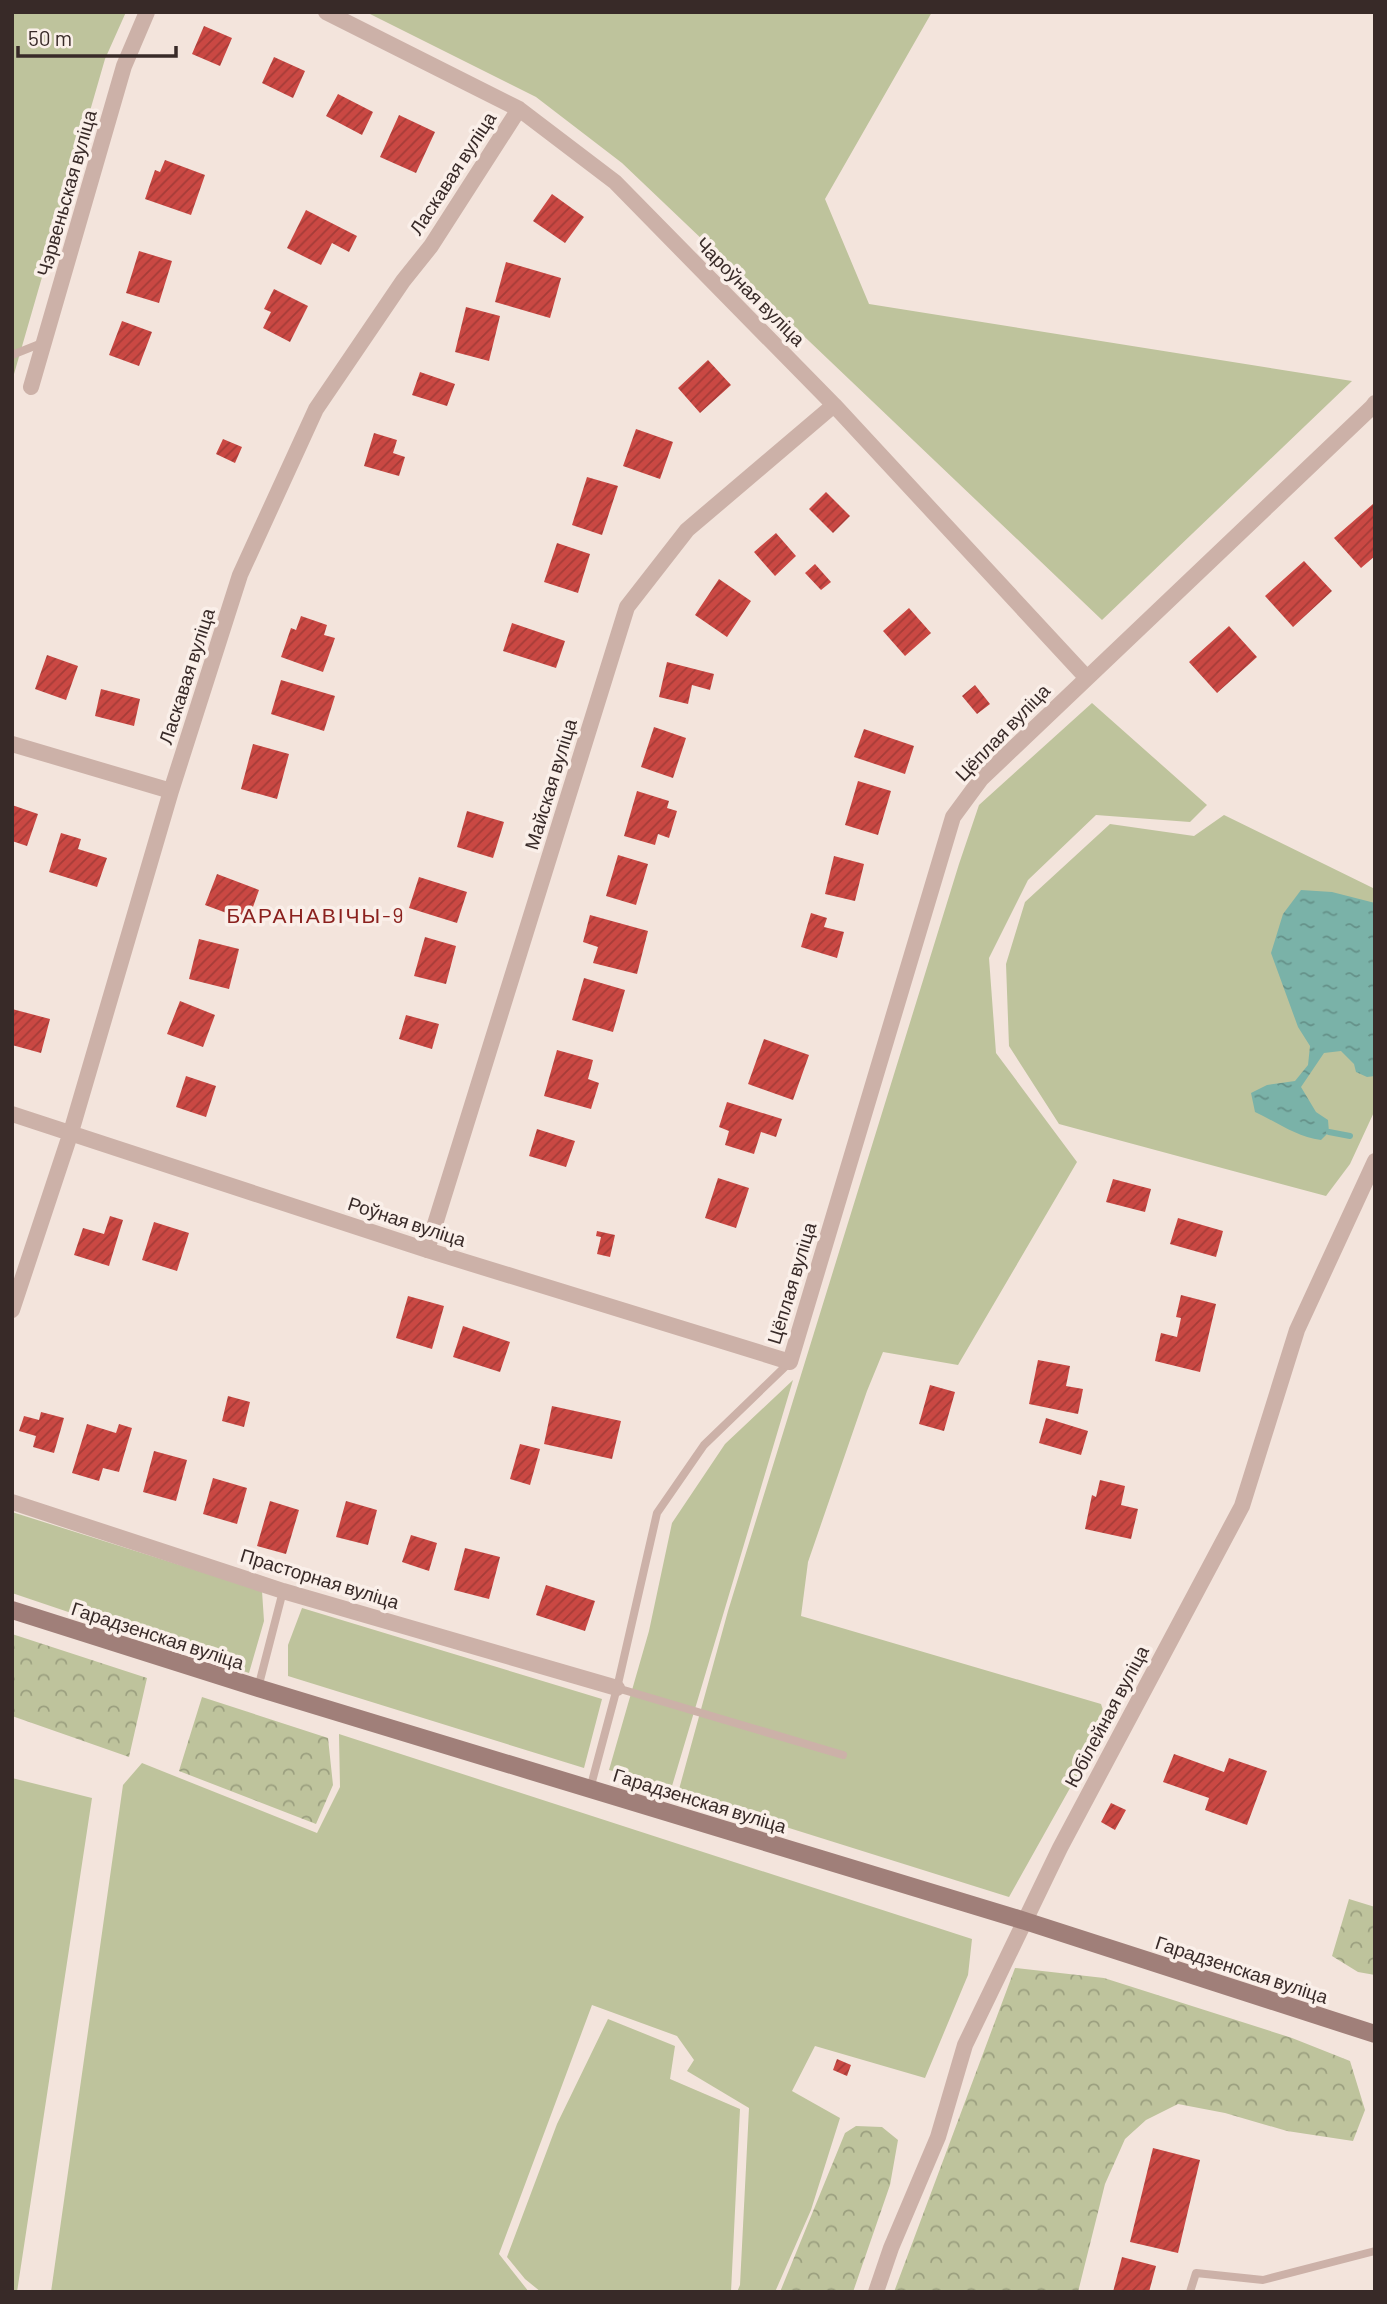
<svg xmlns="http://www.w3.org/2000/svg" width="1387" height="2304" viewBox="0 0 1387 2304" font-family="Barlow,sans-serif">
	<defs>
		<pattern id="forest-crowns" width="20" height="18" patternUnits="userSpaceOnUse" patternTransform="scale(1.75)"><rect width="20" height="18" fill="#bec39c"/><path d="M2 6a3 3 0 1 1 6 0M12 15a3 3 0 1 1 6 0" fill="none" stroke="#9b9f7f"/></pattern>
		<pattern id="water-ripples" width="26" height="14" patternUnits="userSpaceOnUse" patternTransform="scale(1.75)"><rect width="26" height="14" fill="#7ab2a8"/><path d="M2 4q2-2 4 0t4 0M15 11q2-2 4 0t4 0" fill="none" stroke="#659189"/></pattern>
		<pattern id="building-hatch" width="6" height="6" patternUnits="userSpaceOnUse" patternTransform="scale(1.75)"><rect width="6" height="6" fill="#ca4843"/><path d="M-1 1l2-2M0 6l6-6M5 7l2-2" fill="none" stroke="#a53c38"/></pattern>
	</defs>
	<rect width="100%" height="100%" fill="#f3e4dc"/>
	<path fill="#bec39c" d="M12,12h114l-21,47 -93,322z
		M366,12h566l-107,187 44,105 483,77 -250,239 -480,-457 -86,-66z
		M1092,703l115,102 -17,17 -94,-7 -68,65 -39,78 7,95 81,109 -119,203 -75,-13 -16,39 -59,171 -7,54 300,88 6,18 -98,175 -331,-104 50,-182 231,-747 20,-59z
		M1224,815l151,74v221l-25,54 -24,32 -267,-72 -50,-78 -3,-82 19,-62 85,-78 84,12z
		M793,1380l-121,406 -63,-16 40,-139 23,-108 53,-79z
		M12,1512l250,79 2,30 -15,52 -237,-80z
		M302,1608l300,91 -18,69 -296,-92v-31z
		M339,1734l633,205 -4,36 -43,103 -110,-32 -23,45 48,27 -29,92 -36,82h-38l3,-7 9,-177 -62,-37 7,-11 -17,-24 -85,-31 -93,249 30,38h-478l72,-507 19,-22 175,70 23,-46z
		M12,1778l80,20 -75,494h-5z
		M608,2019l67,27 -5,33 70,30 -9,183h-190l-16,-13 -18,-22 50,-133z"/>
	<path fill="url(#forest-crowns)" d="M12,1634l135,44 -18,79 -117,-41z
		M202,1697l126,41 5,47 -17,39 -137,-53z
		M1349,1899l26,8v68l-17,-3 -26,-16z
		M1015,1968l89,10 188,60 58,23 15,49 -12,31 -66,-10 -62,-18 -47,-9 -32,16 -21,19 -20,45 -27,108h-184z
		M856,2126l26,1 16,13 -8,45 -37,107h-73l65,-159z"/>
	<path fill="url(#water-ripples)" d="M1301,890l31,2 43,11v173l-8,1 -11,-5 -2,-8 -13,-13 -17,2 -23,34 15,25 12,8 1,12 -8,8c-25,-3 -44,-18 -66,-28l-4,-19 16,-8 28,-4 13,-16 2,-19 -12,-19 -27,-74 12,-39z"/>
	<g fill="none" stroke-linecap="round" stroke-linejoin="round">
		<path stroke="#7ab2a8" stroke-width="6" d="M1329,1132l21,4"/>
	</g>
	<path fill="url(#building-hatch)" d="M204,26l28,12 -12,28 -28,-12z
		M274,57l31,14 -12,27 -31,-15z
		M338,94l35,18 -11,23 -36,-19z
		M399,115l36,17 -19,41 -36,-16z
		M165,160l40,15 -14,40 -46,-16 10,-29 5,2z
		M552,194l32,23 -19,26 -32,-22z
		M306,210l51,26 -8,16 -17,-9 -11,22 -34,-17z
		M139,251l33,10 -13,42 -33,-10z
		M506,262l55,16 -11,40 -55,-16z
		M274,289l34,17 -18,36 -27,-14 8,-16 -7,-3z
		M466,307l34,9 -11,45 -34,-9z
		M122,321l30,11 -13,34 -30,-11z
		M708,360l23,25 -31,28 -22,-25z
		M420,372l35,12 -8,22 -35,-11z
		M636,429l37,13 -13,37 -37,-13z
		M374,433l23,7 -4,13 12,4 -6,19 -35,-10z
		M223,439l19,8 -7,16 -19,-9z
		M587,477l31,9 -16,49 -30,-10z
		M826,492l24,24 -17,17 -24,-24z
		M1373,504l2,52 -14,12 -27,-30z
		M776,533l20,23 -21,20 -21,-24z
		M557,543l33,11 -12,39 -34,-11z
		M1304,561l28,30 -39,36 -28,-31z
		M815,564l16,18 -10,8 -16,-17z
		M719,579l32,22 -24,36 -32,-22z
		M909,608l22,25 -26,23 -22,-25z
		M301,616l26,9 -3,10 11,3 -12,34 -42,-15 10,-29 5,2z
		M512,623l53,18 -9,27 -53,-17z
		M1229,626l28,31 -40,36 -28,-31z
		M47,655l31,11 -12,34 -31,-11z
		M667,662l47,12 -4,16 -18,-5 -4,19 -29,-7z
		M281,680l54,16 -11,35 -53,-17z
		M975,685l15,19 -13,10 -15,-18z
		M101,689l39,10 -6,27 -39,-10z
		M654,727l32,11 -13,40 -32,-11z
		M864,729l50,17 -9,28 -51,-17z
		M253,744l36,10 -12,45 -36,-10z
		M858,781l33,10 -13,44 -33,-10z
		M637,791l32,10 -2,7 10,3 -8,27 -11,-4 -3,11 -31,-9z
		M12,805l26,9 -11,32 -15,-5z
		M467,811l37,11 -11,36 -36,-11z
		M61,833l20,6 -3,10 29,9 -10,29 -48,-15z
		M618,855l30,9 -12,41 -30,-9z
		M834,856l30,8 -9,37 -30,-7z
		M217,874l42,16 -11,31 -43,-16z
		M419,877l48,15 -10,31 -48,-15z
		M811,913l16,5 -3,9 20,5 -7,26 -36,-11z
		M590,915l58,16 -11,43 -44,-11 5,-16 -15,-5z
		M425,937l31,9 -10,38 -32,-8z
		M199,939l40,10 -10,40 -40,-10z
		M584,978l41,12 -12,42 -41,-12z
		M180,1001l35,14 -12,32 -36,-13z
		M12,1009l38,10 -9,34 -29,-8z
		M406,1015l33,9 -7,25 -33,-10z
		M764,1039l45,16 -16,45 -45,-16z
		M557,1050l36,10 -5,19 11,4 -8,26 -47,-13z
		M186,1076l30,10 -10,31 -30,-10z
		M727,1102l55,17 -6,18 -15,-5 -7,22 -29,-9 4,-14 -10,-4z
		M537,1129l38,12 -9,26 -37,-11z
		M718,1178l31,10 -13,40 -31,-10z
		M1113,1179l38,10 -6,23 -39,-10z
		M110,1216l13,4 -14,46 -35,-11 9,-27 21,6z
		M1178,1218l45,13 -7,26 -46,-13z
		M154,1222l35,11 -12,38 -35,-11z
		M597,1231l18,4 -5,22 -13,-3 4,-17 -5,-1z
		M1181,1295l35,9 -16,68 -45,-11 6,-28 16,4 4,-19 -5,-1z
		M408,1296l36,10 -12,43 -36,-11z
		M463,1326l47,16 -10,30 -47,-15z
		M1038,1360l32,6 -4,20 17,3 -5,25 -49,-10z
		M930,1385l25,7 -11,39 -25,-7z
		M228,1396l22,6 -6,25 -22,-6z
		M552,1406l69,15 -9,38 -68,-15z
		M41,1412l23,6 -10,35 -21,-6 3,-11 -17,-5 5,-15 15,4z
		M1046,1418l42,13 -7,24 -42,-12z
		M87,1424l29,9 3,-9 13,4 -13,44 -16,-4 -4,13 -27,-8z
		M520,1444l20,5 -10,36 -20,-6z
		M154,1451l33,9 -11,41 -33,-9z
		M213,1478l34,10 -10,36 -34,-10z
		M1100,1480l25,6 -4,19 17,4 -7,30 -46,-10 7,-34 4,2z
		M270,1501l29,9 -13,44 -29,-8z
		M346,1501l31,9 -9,35 -32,-8z
		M411,1535l26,8 -8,28 -27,-9z
		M465,1548l35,9 -11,42 -35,-9z
		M546,1585l49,16 -10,30 -49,-16z
		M1174,1754l50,18 5,-14 38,13 -20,54 -42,-15 4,-12 -46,-16z
		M1111,1803l15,7 -11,20 -14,-8z
		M837,2059l14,6 -4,11 -14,-6z
		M1153,2148l47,12 -22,93 -48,-11z
		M1122,2257l34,9 -7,26h-36z"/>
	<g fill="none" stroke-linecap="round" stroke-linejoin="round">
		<path stroke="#ccb1a8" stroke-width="8" d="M12,355l30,-12
			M258,1688l25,-97
			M617,1688l226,67
			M590,1789l27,-101 40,-175 47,-68 86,-83
			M1190,2292l6,-19 67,7 112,-29"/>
		<path stroke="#ccb1a8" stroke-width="16" d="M326,12l193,97 96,73 219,223 252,272
			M31,387l93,-321 23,-54
			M12,744l159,47
			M12,1114l415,136 363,112 163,-545 28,-38 391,-372 3,-4
			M427,1250l200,-643 60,-77 147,-125
			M12,1310l59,-178 100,-341 69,-216 76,-166 87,-128 28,-35 88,-137
			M12,1502l271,89 334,97
			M876,2292l15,-44 47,-111 27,-92 95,-197 182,-342 55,-176 78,-169"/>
		<path stroke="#a07f79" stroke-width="18" d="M12,1610l246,78 767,233 350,113"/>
	</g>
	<g text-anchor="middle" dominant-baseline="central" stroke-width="7" stroke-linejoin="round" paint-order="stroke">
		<g font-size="19" fill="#382a28" stroke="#faefe9">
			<text transform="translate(452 173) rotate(-57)">Ласкавая вуліца</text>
			<text transform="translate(66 193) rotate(-74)">Чэрвеньская вуліца</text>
			<text transform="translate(751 291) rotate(45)">Чароўная вуліца</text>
			<text transform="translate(186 676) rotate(-72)">Ласкавая вуліца</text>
			<text transform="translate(1002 732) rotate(-46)">Цёплая вуліца</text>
			<text transform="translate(550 784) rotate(-73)">Майская вуліца</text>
			<text transform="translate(407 1221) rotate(18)">Роўная вуліца</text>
			<text transform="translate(791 1283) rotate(-73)">Цёплая вуліца</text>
			<text transform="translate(320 1578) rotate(17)">Прасторная вуліца</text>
			<text transform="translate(158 1635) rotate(18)">Гарадзенская вуліца</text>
			<text transform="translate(1106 1716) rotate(-62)">Юбілейная вуліца</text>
			<text transform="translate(700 1800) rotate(17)">Гарадзенская вуліца</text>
			<text transform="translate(1242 1969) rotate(18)">Гарадзенская вуліца</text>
		</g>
		<g font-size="21" letter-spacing="2" fill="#8b211e" stroke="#faefe9">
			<text x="316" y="914">БАРАНАВІЧЫ-9</text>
		</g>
	</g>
	<rect width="1387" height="2304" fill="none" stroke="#382a28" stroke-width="28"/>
	<path d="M18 46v10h158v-10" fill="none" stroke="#382a28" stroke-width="3.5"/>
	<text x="28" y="46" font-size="21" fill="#382a28" stroke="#faefe9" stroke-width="5" paint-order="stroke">50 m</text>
</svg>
